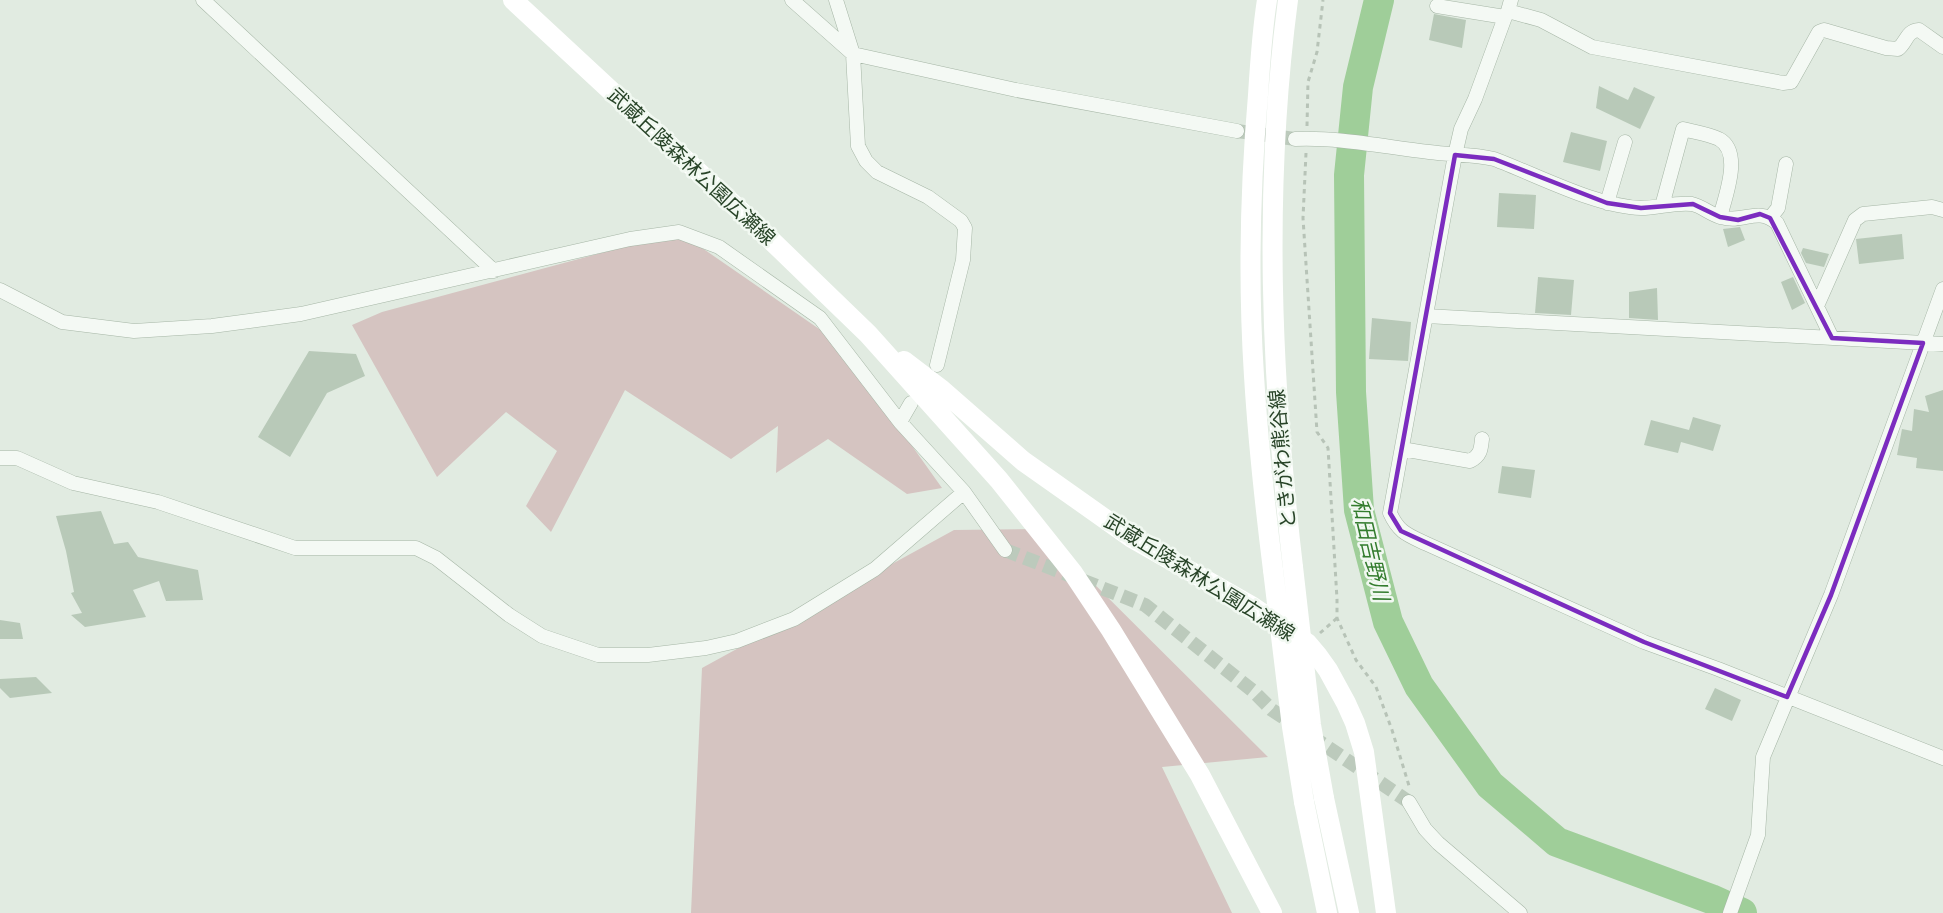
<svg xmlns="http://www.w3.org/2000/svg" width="1943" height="913" viewBox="0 0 1943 913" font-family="Quicksand,'Noto Sans JP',sans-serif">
	<rect width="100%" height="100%" fill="#e1ebe1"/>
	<path fill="#d5c4c1" d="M679,232l159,110 104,146 -35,6 -79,-55 -52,34 2,-47 -47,33 -106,-69 -74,142 -25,-26 31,-55 -51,-39 -69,65 -85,-152 30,-13z
		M1039,529l229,228 -106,10 70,146h-541l11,-245 252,-138z"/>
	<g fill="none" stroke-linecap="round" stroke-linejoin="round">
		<path stroke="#9fce99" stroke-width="30" d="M1379,0l-21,87 -9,88 2,217 8,118 29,112 31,64 71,99 67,57 154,57 31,14"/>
	</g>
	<path fill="#b8c9b8" d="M1434,14l32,6 -4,28 -33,-8z
		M1599,86l29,14 6,-13 21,10 -15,32 -44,-21z
		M1571,132l36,9 -7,30 -37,-9z
		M1499,193l37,2 -2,34 -37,-2z
		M1740,227l5,13 -17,7 -5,-18z
		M1902,234l2,25 -45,5 -3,-25z
		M1803,248l26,6 -5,13 -18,-4 -5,-10z
		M1538,277l36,3 -3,35 -36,-2z
		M1793,277l12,26 -13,7 -11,-28z
		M1657,288l1,32 -29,-2v-26z
		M1372,318l39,4 -3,39 -39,-2z
		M309,351l47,3 9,22 -38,17 -37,64 -32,-20z
		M1943,390v81l-27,-3 1,-10 -20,-3 5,-26 10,2 2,-22 15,3 -4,-16z
		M1693,417l28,8 -8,26 -32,-9 -3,11 -34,-8 7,-25 38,10z
		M1502,466l33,4 -4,28 -33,-5z
		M101,511l13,33 14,-2 10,15 60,13 5,30 -37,1 -7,-20 -26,9 13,27 -61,10 -14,-12 11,-2 -11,-20 3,-1 -8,-41 -10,-35z
		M0,620l20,3 3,16h-23z
		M36,677l16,16 -42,5 -10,-10v-9z
		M1715,688l26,12 -9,21 -27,-12z"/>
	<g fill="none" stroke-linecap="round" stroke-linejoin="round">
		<path stroke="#bccabc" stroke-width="14" stroke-dasharray="14 7" stroke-linecap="butt" d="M1237,131l58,8
			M1005,550l140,55 108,86 19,19 23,15
			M1311,736l98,66"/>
		<defs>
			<path id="minor" d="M203,0l291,271
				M792,0l61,54 163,36 221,41
				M836,0l17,54 5,92 8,15 11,11 51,25 33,24 4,7 -2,32 -26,105
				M1511,0l-3,11 -3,6 -30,82 -14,30 -6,26 -65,358c9,20 18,22 37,31l217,98 74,27 225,89
				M1437,6l68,11
				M1508,11l33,9 51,27 191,36 8,-1 28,-50 5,-2 62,18 12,1c9,-7 8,-18 21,-19l24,17
				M1295,139c44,-2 90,8 134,13 22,3 44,2 65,7 43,16 103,48 147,49 17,0 34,-6 51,-4 10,2 19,11 29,13 24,7 35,-11 56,6l55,115
				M1607,203l18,-61
				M1662,206l21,-77c11,3 25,5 36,10 24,13 6,58 1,78
				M1770,218l8,-10 8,-44
				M0,290l62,32 72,9 78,-5 89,-12 329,-75 49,-7 40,15 101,71 80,104 64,70 41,58
				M1817,306l38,-86 8,-6 69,-7 11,3
				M1426,316l517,28
				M900,422l11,-19
				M1402,449l68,12c10,-5 11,-11 12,-22
				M0,458h17l56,25 85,19 137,46h121l20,10 73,57 33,21 56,19h50l58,-7 31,-7 57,-22 81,-50 89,-77
				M1409,802l16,27 13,14 82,70
				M1730,913l28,-78 5,-78 68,-162 112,-306"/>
		</defs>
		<use href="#minor" stroke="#a6b6a6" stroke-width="15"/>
		<path stroke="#b7c3b7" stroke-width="3" stroke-dasharray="4.5 4.5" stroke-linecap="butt" d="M1307,126l1,-44 9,-30 6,-52
			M1306,153l-3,65 14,214 11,16 9,151v19l19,42 20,27 16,43 18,59
			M1320,633l17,-15"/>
		<use href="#minor" stroke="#f4f9f4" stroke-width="14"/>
		<path stroke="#fff" stroke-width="20" d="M513,0l233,216 122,118 131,146 74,93 38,57 89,145 72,138
			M1267,0c-5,31 -7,63 -9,95 -8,93 -10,188 -4,281 4,65 11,130 19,194
			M1288,0c-25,188 -17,379 5,567
			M904,361l38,29 81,71 109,77 121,69 54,36 11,13 10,14 18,33 9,20 9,29 22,161
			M1324,798l25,115
			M1304,802l23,111"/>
		<path stroke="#fff" stroke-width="20" d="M1293,567l18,158 13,73
			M1273,570l19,157 12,75"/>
	</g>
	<path fill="none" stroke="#7b2cbf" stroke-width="4.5" stroke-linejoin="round" d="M1455,155l39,4 113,44 34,5 52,-4 27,13 18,3 22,-6 10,4 62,120 91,5 -92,252 -44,102 -143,-55 -243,-111 -11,-18z"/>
	<g text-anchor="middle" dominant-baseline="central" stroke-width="5" stroke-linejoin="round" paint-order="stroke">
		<g font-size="20" fill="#284428" stroke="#f1f8f1">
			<text transform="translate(692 166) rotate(43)">武蔵丘陵森林公園広瀬線</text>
			<text transform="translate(1282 459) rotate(-95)">ときがわ熊谷線</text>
			<text transform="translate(1200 577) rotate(32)">武蔵丘陵森林公園広瀬線</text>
		</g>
		<g font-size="21" font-style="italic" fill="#337c2e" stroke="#f1f8f1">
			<text transform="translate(1371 549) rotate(77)">和田吉野川</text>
		</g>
	</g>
</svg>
